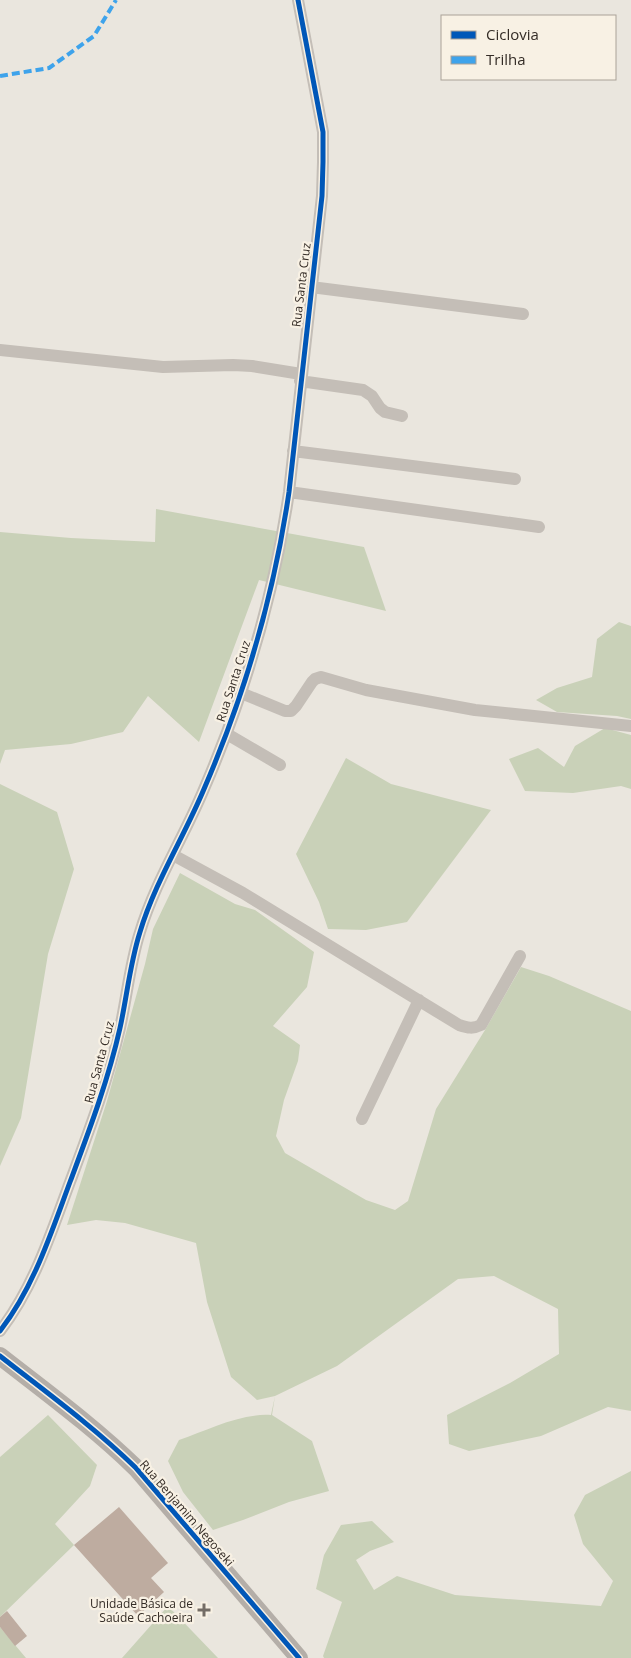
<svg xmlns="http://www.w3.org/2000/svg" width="631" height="1658" viewBox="0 0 631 1658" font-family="'Open Sans',sans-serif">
	<rect width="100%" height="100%" fill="#eae6de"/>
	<path fill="#c9d1b8" d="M156,509l208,38 22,64 -127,-31 -60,162 -51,-46 -25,36 -52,12 -66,6 -5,14v-232l71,6 84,4z
		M619,622l12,4v93l-14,-3 -60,-4 -21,-12 21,-12 35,-11 5,-38z
		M605,728l26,7v54l-10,-3 -48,7 -48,-2 -16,-32 29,-11 26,19 11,-21z
		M346,758l45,26 100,26 -84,112 -41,8 -38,-1 -9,-27 -23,-48z
		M0,784l57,28 17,57 -26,85 -27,164 -21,48z
		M180,873l55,31 20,6 59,42 -7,35 -34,39 27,19 -2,16 -14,39 -8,36 9,17 81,47 29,10 13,-9 28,-92 49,-79 36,-63 28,9 82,35v400l-23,-4 -67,29 -72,15 -20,-7 -2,-29 63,-32 49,-29 -1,-45 -64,-33 -36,3 -121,87 -62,30 -3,19 40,26 17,50 -40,11 -46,18 -30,10 -30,-38 -15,-31 11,-21c29,-10 61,-27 92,-25l4,-19 -18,4 -26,-23 -24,-75 -11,-59 -71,-20 -29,-3 -29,5 40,-124 38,-137 8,-35z
		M48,1415l49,50 -7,21 -35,38 19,21 -74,72v-160z
		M631,1471v187h-307l-1,-2 19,-54 -26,-13 8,-34 17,-30 31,-4 22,21 -24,9 -14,9 18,30 23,-14 58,19 146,11 12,-25 -30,-37 -9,-29 11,-20z
		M168,1606l50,52h-96z
		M0,1627l26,31h-26z"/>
	<path fill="#beaca0" d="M119,1507l49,56 -17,15 13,14 -26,24 -64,-71z
		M7,1611l20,25 -12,10 -15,-19v-10z"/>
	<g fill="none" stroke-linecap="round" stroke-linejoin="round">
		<path stroke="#c4beb7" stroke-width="12" d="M311,287l212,27
			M0,350l163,17 70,-2 19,1 49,8
			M300,381l63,9 9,6 8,12 5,4 17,4
			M293,451l222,28
			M289,492l250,35
			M241,693l44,18h6l5,-5 16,-24 3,-3 6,-2 45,13 109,20 156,16
			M227,734l53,31
			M173,855l70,38 216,132c9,3 14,4 22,0l39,-69
			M362,1119l57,-119
			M0,1331c34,-44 51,-98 70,-149 19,-51 38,-101 50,-154 7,-32 10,-65 20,-96 15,-50 44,-95 64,-143 41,-95 70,-194 85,-297l33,-296 1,-34v-30l-25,-132"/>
		<path stroke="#b4aea8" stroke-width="18" d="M0,1356c46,36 94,71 136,112l163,190"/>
		<path stroke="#3ea3eb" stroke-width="4" stroke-dasharray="8 4" stroke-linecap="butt" d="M0,76l49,-8 45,-32 22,-36"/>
		<defs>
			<path id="cycleway" d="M0,1331c34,-44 51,-98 70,-149 19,-51 38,-101 50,-154 7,-32 10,-65 20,-96 15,-50 44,-95 64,-143 41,-95 70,-194 85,-297l33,-296 1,-34v-30l-25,-132
				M0,1356c46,36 94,71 136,112l163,190"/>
		</defs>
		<use href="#cycleway" stroke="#f8f1e4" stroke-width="8"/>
		<use href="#cycleway" stroke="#0057b8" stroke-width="5"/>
	</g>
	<path fill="#746d66" stroke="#f8f1e4" stroke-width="2" d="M201.5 1602.5h5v5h5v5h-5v5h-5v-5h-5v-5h5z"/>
	<g text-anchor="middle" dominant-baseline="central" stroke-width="4.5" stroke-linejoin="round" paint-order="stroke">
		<g font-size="12" fill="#342c26" stroke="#f8f1e4">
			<text transform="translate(301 285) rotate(-83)">Rua Santa Cruz</text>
			<text transform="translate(233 681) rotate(-72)">Rua Santa Cruz</text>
			<text transform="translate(99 1062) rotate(-75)">Rua Santa Cruz</text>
			<text transform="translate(187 1513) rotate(49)">Rua Benjamim Negoseki</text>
		</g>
		<g font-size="12" fill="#342c26" stroke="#f8f1e4" text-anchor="end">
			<text x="193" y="1603">Unidade Básica de<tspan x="193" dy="14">Saúde Cachoeira</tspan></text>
		</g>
	</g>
	<rect x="441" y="15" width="175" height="65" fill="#f8f1e4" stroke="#aaa298"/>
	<rect x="451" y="31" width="25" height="8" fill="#0057b8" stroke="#aaa298"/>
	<text x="486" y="40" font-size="15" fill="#342c26">Ciclovia</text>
	<rect x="451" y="56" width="25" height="8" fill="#3ea3eb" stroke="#aaa298"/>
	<text x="486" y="65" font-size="15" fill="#342c26">Trilha</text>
</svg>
